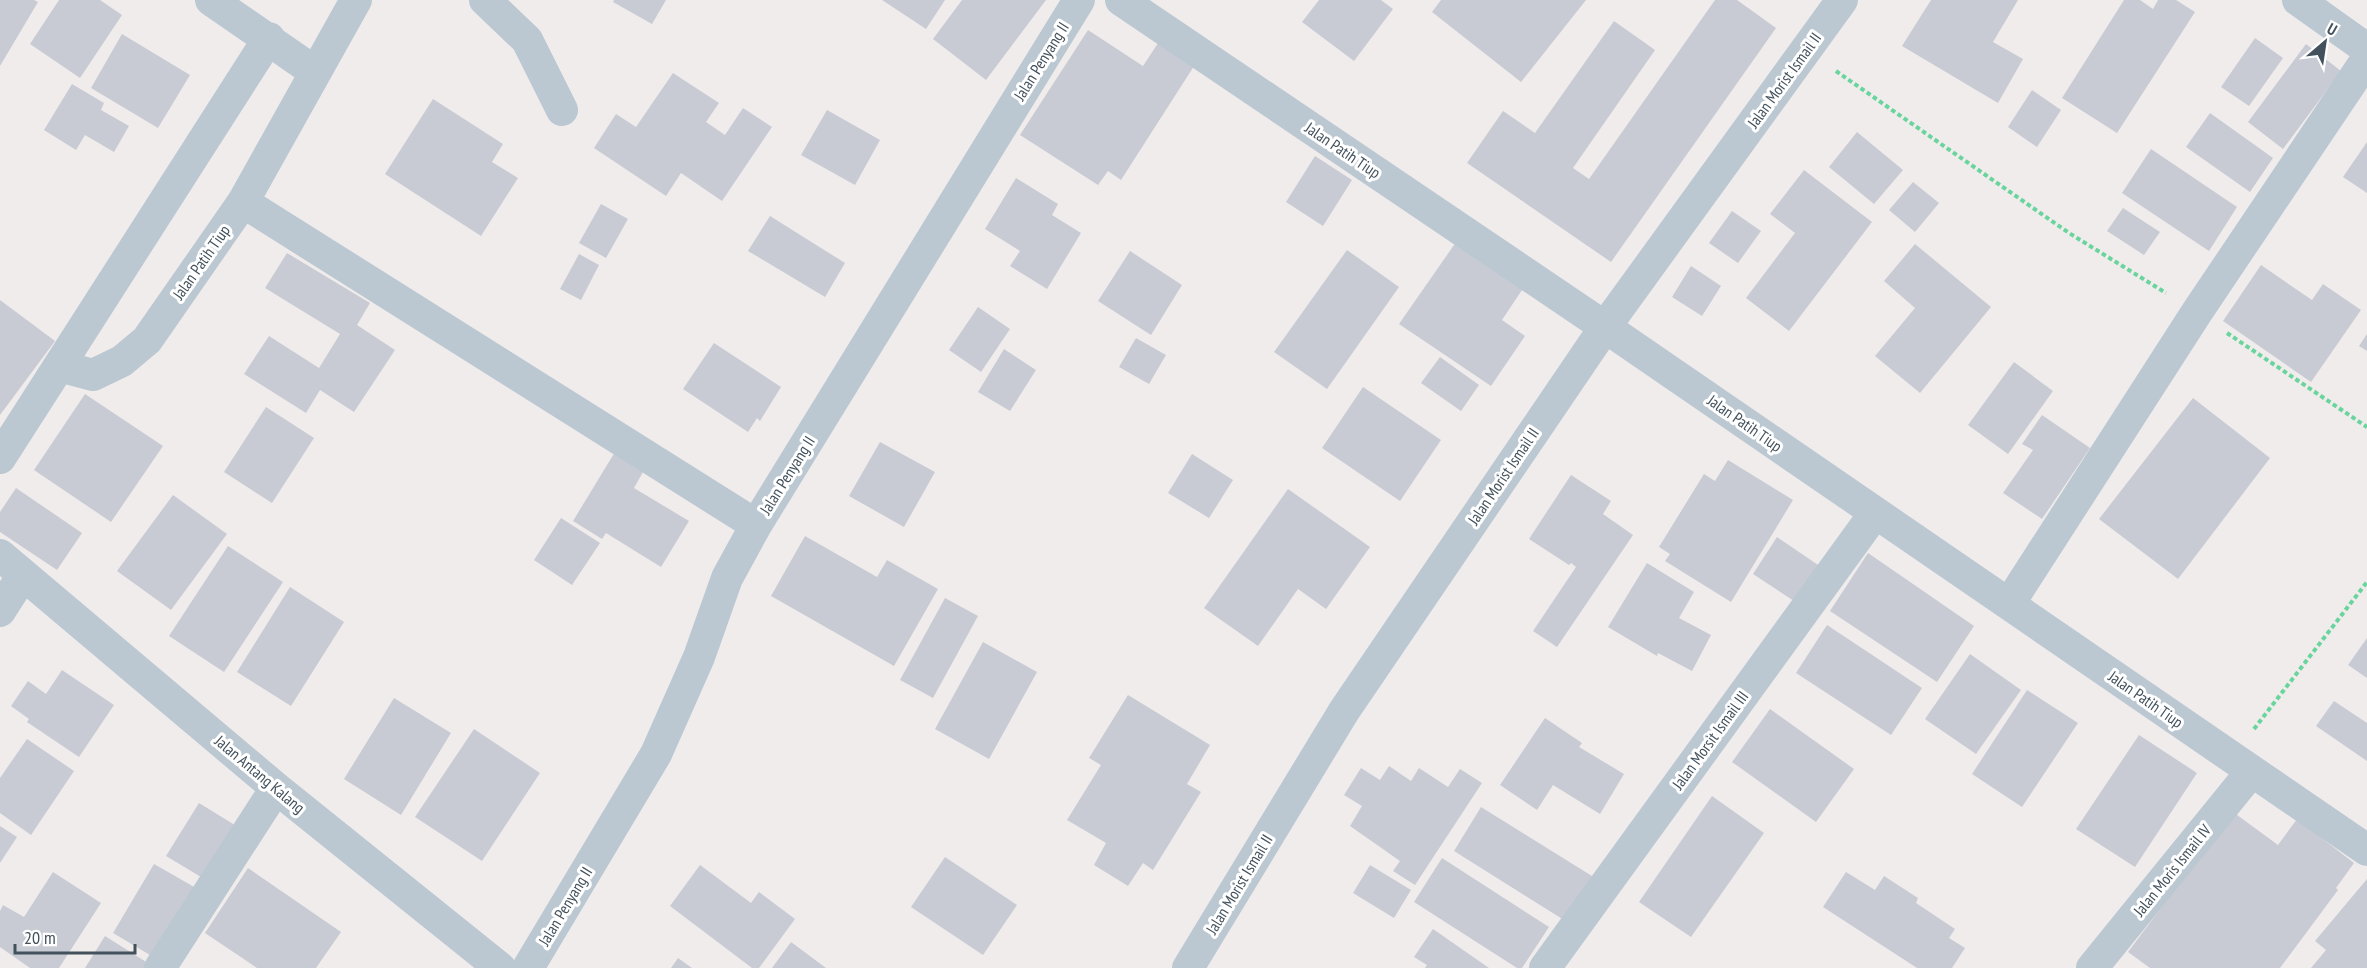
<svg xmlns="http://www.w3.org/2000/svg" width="2367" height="968" viewBox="0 0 2367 968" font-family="'PT Sans Narrow',sans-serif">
	<rect width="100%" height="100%" fill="#f0ecec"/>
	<path fill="#c8cbd3" d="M0,0h34l4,2 -38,64z
		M59,0h41l22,15 -42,63 -50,-34z
		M614,0h52l-14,24 -39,-22z
		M882,0h63l-19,29z
		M962,0h84l-60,80 -53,-41z
		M1319,0h62l12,9 -39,52 -52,-39z
		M1441,0h145l-65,82 -89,-70z
		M1715,0h22l39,28 -165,234 -144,-99 36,-52 32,22 79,-112 41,29 -82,118 16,11z
		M1931,0h87l-25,42 30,17 -25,44 -96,-57z
		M2124,0h16l13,9 5,-9h18l19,12 -78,121 -55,-35z
		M1088,30l55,36 17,-26 36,23 -75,117 -13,-9 -10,14 -78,-50z
		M122,34l68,41 -32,53 -67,-40z
		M2255,38l28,20 -34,48 -28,-19z
		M2306,44l35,27 -58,78 -35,-27z
		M673,73l46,30 -13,19 19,13 18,-27 29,19 -50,74 -41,-28 -15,23 -72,-48 22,-34 20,13z
		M72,84l32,19 -3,7 28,16 -15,26 -29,-17 -9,15 -32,-20z
		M2032,90l29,20 -24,37 -29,-20z
		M433,99l70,45 -11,18 26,16 -37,58 -96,-62z
		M827,110l53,30 -25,45 -54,-30z
		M2210,113l63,45 -23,34 -64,-45z
		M1857,132l46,38 -29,34 -45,-37z
		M2367,142v51l-24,-16z
		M2151,149l86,58 -28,44 -87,-58z
		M1315,156l37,24 -29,46 -37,-24z
		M1804,170l68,52 -83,109 -43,-33 49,-65 -25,-19z
		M1016,178l42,26 -6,11 29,18 -34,56 -37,-23 10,-15 -35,-22z
		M1913,182l26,21 -24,29 -26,-22z
		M601,204l27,15 -22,39 -27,-15z
		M2123,208l37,24 -16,23 -37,-24z
		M1732,211l29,20 -23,32 -29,-20z
		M770,216l75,47 -20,34 -77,-46z
		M1463,232l67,46 -28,42 23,16 -34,50 -92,-62z
		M1915,244l76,63 -71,86 -45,-37 40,-48 -31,-27z
		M1347,250l52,37 -72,102 -53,-37z
		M1130,251l52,34 -31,50 -53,-34z
		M287,253l83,50 -13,22 38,25 -41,62 -34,-22 -14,23 -62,-39 25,-38 50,32 21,-34 -75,-46z
		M579,254l20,11 -18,35 -21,-11z
		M2261,265l51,35 11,-16 38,26 -50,72 -88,-61z
		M1691,266l30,20 -19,30 -30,-19z
		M0,300l55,41 -55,74z
		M978,307l32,22 -29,43 -32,-22z
		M2367,334v17l-8,-5z
		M1136,338l30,17 -17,29 -30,-17z
		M714,343l67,44 -21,34 -3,-3 -9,14 -65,-43z
		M1004,349l32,21 -26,41 -32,-19z
		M1440,357l39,28 -18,26 -40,-28z
		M2014,362l39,29 -45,63 -40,-29z
		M1363,387l78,53 -41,61 -78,-53z
		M85,394l78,52 -52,76 -77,-52z
		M2193,398l77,60 -92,121 -79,-60z
		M266,407l48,31 -42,65 -48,-31z
		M2042,415l48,33 -48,71 -39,-26 30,-43 -11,-6z
		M880,442l55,30 -31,55 -55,-31z
		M618,447l29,18 -13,23 55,33 -28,46 -55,-34 -4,6 -29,-18z
		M1192,454l41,26 -24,38 -41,-25z
		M1728,460l65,40 -62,102 -66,-41 5,-7 -11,-7 45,-73 11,7z
		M1571,475l40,26 -8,13 30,21 -76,112 -24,-16 43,-64 -5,-4 -2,2 -40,-26z
		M16,488l66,45 -25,37 -57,-38v-20z
		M1288,489l82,58 -44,62 -28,-20 -40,57 -54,-38z
		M173,495l54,39 -56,76 -54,-39z
		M561,518l39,25 -28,42 -38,-25z
		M805,536l72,41 10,-17 51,29 -44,77 -123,-70z
		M1777,537l47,32 -24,36 -47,-31z
		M228,546l55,36 -59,90 -55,-36z
		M1868,553l106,73 -37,56 -107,-71z
		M1647,563l47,29 -15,26 32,17 -19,36 -34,-18 -1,3 -49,-29z
		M290,587l54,35 -53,84 -54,-34z
		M945,598l33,18 -45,82 -33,-18z
		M1827,625l95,63 -31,47 -95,-62z
		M2367,638v40l-19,-13z
		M983,642l54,30 -48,87 -54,-30z
		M1970,654l51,36 -45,64 -51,-35z
		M62,670l52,35 -35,52 -52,-35 2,-3 -18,-13 17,-25 18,13z
		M2027,690l51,33 -56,84 -50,-33z
		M1128,695l82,50 -23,39 14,8 -48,78 -10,-7 -15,23 -34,-21 12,-22 -39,-23 34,-55 -12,-7z
		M394,698l57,35 -50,82 -57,-36z
		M2334,701l33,22v38l-51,-35z
		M1770,709l84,60 -38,53 -84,-60z
		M1545,718l37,25 -3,4 45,27 -24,40 -47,-29 -16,25 -37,-25z
		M474,729l66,44 -58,88 -67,-44z
		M2139,735l58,38 -62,94 -59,-38z
		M27,739l47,32 -43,64 -31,-22v-35z
		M1389,766l22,15 8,-13 29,19 12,-18 22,14 -67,102 -22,-14 7,-10 -50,-35 12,-20 -18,-11 17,-27 19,12z
		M1712,796l52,37 -73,104 -52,-35z
		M199,803l39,24 -32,53 -40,-24z
		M1481,807l111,69 -28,44 -110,-69z
		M2233,812l45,33 19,-26 57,44 -18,25 2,2 -58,78h-130l-22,-16z
		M0,826l17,11 -17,26z
		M945,857l72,48 -34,50 -72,-48z
		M1442,858l107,69 -27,41h-5l-103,-66z
		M154,864l42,24 -41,70 -42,-25z
		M700,865l51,38 8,-11 36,27 -36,49h-7l-82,-62z
		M1370,865l41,25 -17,28 -41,-25z
		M248,868l93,64 -25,36h-59l-52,-35z
		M53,872l48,31 -42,65h-29l-30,-21v-36l3,-6 21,12z
		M1846,872l29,18 9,-14 34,22 -2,5 39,26 -6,9 16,10 -13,20h-35l-94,-61z
		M2367,879v89h-56l15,-18 -11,-9z
		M1433,929l56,39h-64l2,-3 -13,-8z
		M105,936l46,29 -1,3h-65z
		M791,942l35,26h-54z
		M678,958l14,10h-21z"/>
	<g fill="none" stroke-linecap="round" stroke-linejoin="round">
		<path stroke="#69d59d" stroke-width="4" stroke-dasharray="4.5 3" stroke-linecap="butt" d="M1836,71l233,162 97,60
			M2227,333l140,94
			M2254,729l113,-147"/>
		<path stroke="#bbc8d1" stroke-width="32" d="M211,0l104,72
			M485,0l42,40 35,70
			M1121,0l484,327 762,523
			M2298,0l69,49
			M243,202l513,323
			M59,366l210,-328
			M0,458l59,-92 34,9 29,-14 25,-21 96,-138 113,-202
			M0,555l276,233 224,180
			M2009,604l188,-292 170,-253
			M0,611l23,-36
			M160,968l116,-180
			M528,968l128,-214 43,-97 28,-79 29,-53 323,-525
			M1188,968l156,-257 261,-384 237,-327
			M1545,968l330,-455
			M2092,968l160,-197"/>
	</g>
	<g text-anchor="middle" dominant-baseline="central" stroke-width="6" stroke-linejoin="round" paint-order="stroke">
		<g font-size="16" fill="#43515c" stroke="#fff">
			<text transform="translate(1041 61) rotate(-58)">Jalan Penyang II</text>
			<text transform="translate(1784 80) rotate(-54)">Jalan Morist Ismail II</text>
			<text transform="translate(1343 150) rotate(34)">Jalan Patih Tiup</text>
			<text transform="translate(201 262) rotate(-55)">Jalan Patih Tiup</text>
			<text transform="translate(1745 423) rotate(35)">Jalan Patih Tiup</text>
			<text transform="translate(787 475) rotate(-58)">Jalan Penyang II</text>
			<text transform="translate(1503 476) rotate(-56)">Jalan Morist Ismail II</text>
			<text transform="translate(2146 699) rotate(35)">Jalan Patih Tiup</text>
			<text transform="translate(1710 740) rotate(-54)">Jalan Morsit Ismail III</text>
			<text transform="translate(260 774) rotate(40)">Jalan Antang Kalang</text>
			<text transform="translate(2172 870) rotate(-51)">Jalan Moris Ismail IV</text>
			<text transform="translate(1239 884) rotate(-59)">Jalan Morist Ismail II</text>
			<text transform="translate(565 906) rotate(-59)">Jalan Penyang II</text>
		</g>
	</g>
	<g transform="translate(2325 42) rotate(29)" stroke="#ffffff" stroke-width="4.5" paint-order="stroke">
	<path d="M0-4.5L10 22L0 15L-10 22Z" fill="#43515c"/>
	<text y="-9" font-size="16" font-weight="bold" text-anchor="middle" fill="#43515c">U</text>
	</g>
	<path d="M15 944v9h120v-9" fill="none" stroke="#43515c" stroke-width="3"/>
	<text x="24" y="944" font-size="18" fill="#43515c" stroke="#ffffff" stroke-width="4.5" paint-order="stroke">20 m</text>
</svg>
